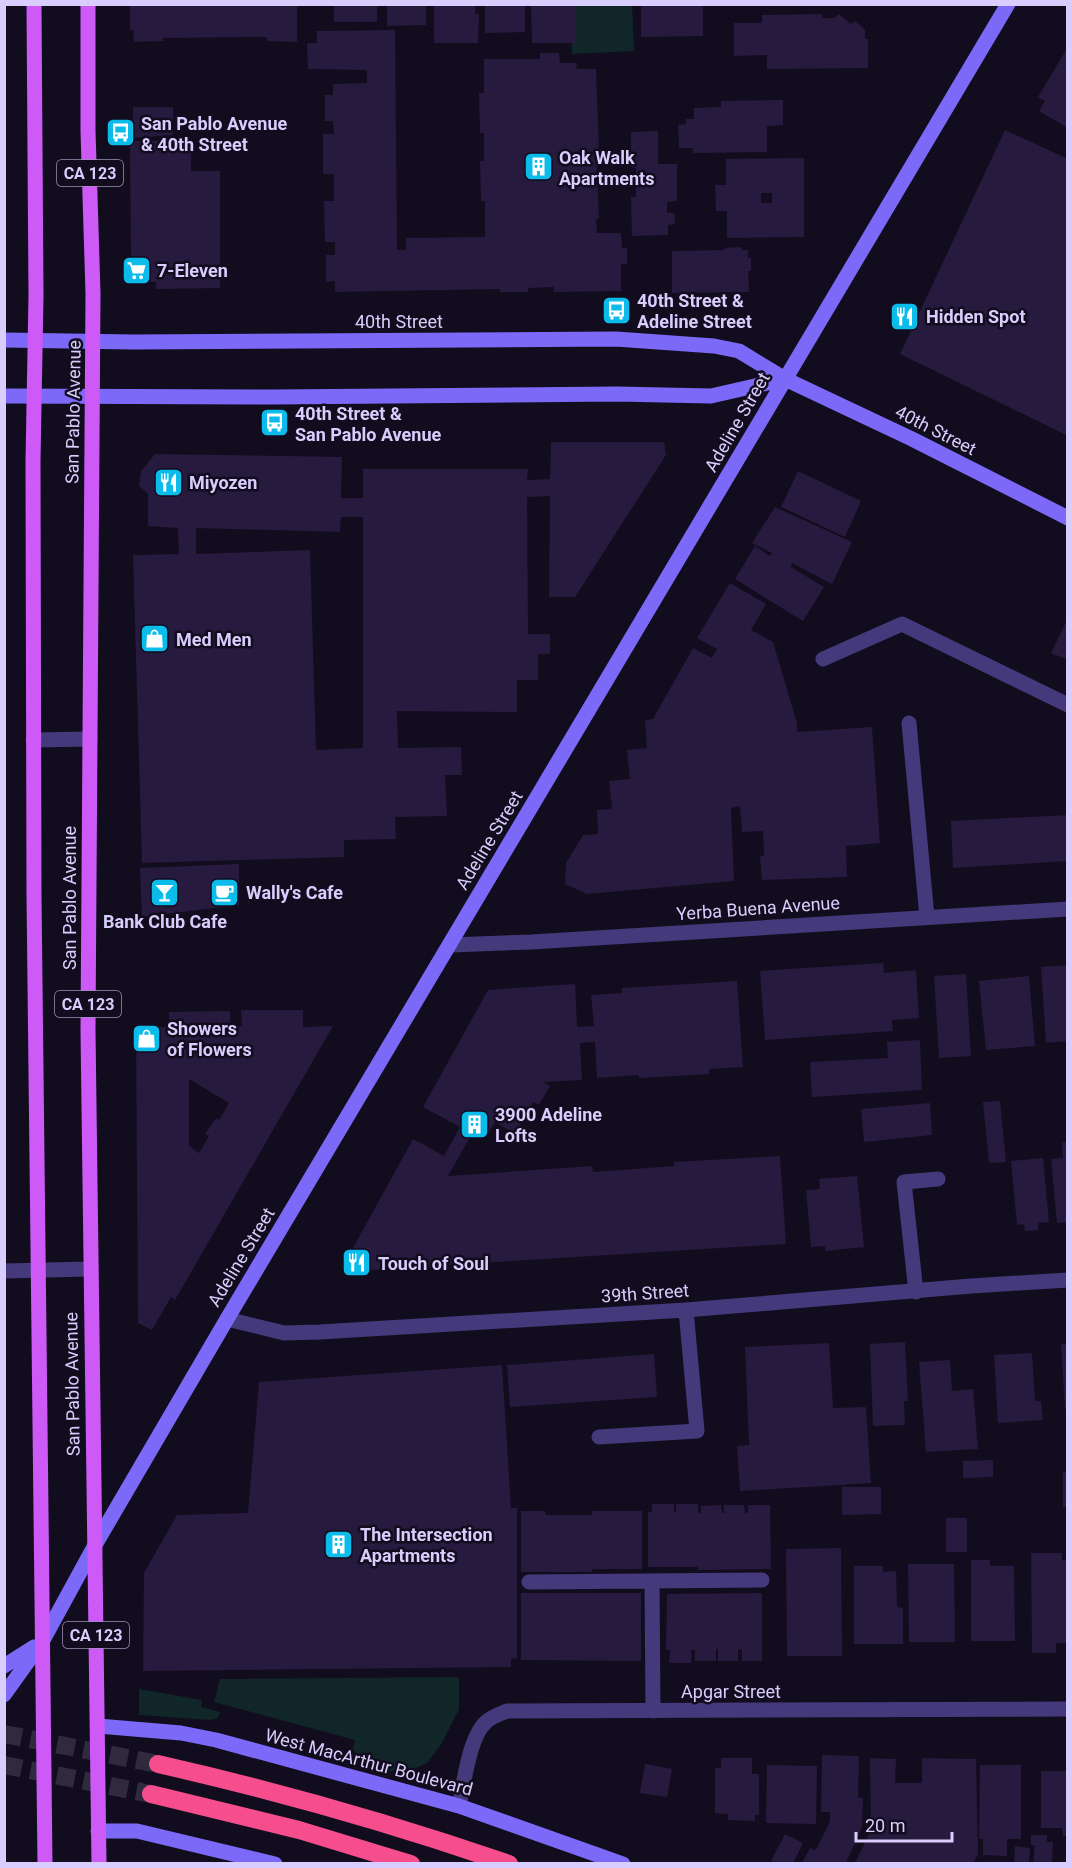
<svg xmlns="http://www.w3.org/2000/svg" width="1072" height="1868" viewBox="0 0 1072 1868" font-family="Roboto,sans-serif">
	<rect width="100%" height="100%" fill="#120d1e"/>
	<path fill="#112628" d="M570,5h62l2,46 -62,3z
		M459,1677v32l-17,34 -15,20 -20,9 -20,-1 -22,-8 -12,-14 2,-9 -141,-38 6,-23z
		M139,1689l63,11 -1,7 19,5 -2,6 -7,2 -72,-5z"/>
	<path fill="#261a3e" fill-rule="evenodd" d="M130,4h167v38l-30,-1v-4l-104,1v3l-29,1 -1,-12h-3z
		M334,4h43v18h-43z
		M387,4h39v21l-39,1z
		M434,4h41v10h4l-1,29h-44z
		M485,4h40v28l-40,1z
		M531,4h45v39h-44z
		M641,4h62v32l-62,1z
		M822,14v4h12l5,-4 12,10 4,-3 10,9v9h3v29l-101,1v-14l-33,1v-33h28v-8z
		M395,30l2,220h9v-12l79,-1v-36h-4l-1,-40h4v-28h-4l-1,-40h5v-34h56v-6h19l1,10h17l-1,6h20l3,81h-3l3,69h-3l1,14h24l1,15h5v16h-6v27l-67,1v-5l-26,1v4h-28v-3l-165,3v-11l-9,1v-27h9v-13h-10l-1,-41h10v-27h-11v-40h11l-1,-13h-8v-26h8v-11l34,-1v-13l-59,-1 -1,-26h10v-12z
		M1068,47v81l-29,-17 6,-10 -7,-4z
		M783,100v25l-16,1v26l-74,1v-5h-14l-1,-23 8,-1v-5h8v-11l27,-1v-6z
		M133,107h40v28l-40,3z
		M1005,130l63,29v277l-168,-82z
		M658,131v33h19v37l-10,1v11h7l1,11 -7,1v10l-36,1 -1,-39h5v-29l-5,-1v-35z
		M130,141h61v30h29v117l-64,1v-7h-18v-19l-7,1z
		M804,158v79l-77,1v-27h-11l-1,-26h11v-26zM761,193h11v10h-11z
		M741,247l1,3h6v8h3v13h-3l1,21 -77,1v-42l53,-1 -1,-2z
		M551,442h113l2,13 -91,142h-26l1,-101 -23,1 1,137h22v20h-12v26h-21v32l-120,-1 1,37 63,-1 1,28h-17l2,41 -52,1 1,22 -52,1v17l-202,6 -9,-308 46,-1 -1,-26 -30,-2v-32l-9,-8 2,-15 14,-17 187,3 -1,41h22v-29h165l-1,11 23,-1zM341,517h22v231l-47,2 -6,-200 -114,4v-26l144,4z
		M798,471l63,30 -16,36 -64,-30z
		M775,507l77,35 -20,42 -40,-21 -1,4 33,20 -21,34 -68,-42 20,-33 15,10 2,-3 -20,-10z
		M730,583l36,21 -15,26 22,12 24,81v9l75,-5 8,116 -34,3 1,31 -85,3 -2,-24h4l-1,-25 -21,1 -2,-26 -9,2 3,73 -147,13 -22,-10 1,-21 17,-28 15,-1 -1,-24 15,-1 -3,-28 21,-2 -3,-29 20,-2 -2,-28 8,-1 40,-71 19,10 5,-9 -20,-11z
		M1068,618v42l-17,-7z
		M1068,815v46l-115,7 -2,-47z
		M239,864v41l-97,12 -2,-49z
		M883,963l1,10 32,-3 3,48 -27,2 1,11 -128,9 -5,-69z
		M1068,965v76l-22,2 -5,-76z
		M966,974l5,82 -32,2 -5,-82z
		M1029,976l6,70 -49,4 -7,-69z
		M737,981l6,86 -34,2v5l-70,4 -1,-3 -41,3 -2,-36 -15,1 2,37 -39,2 7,4 -11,19 -6,-3 -18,32 -20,-12 -7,12 -12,-7 -28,49 144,-10 1,6 81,-6v-4l106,-6 6,88 -433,27 -6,-12 66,-120 31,17 16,-29 -37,-20 65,-117 87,-6 2,43 17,-1 -3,-31 31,-2v-5z
		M241,1010h62v17l30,-1 -158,274 -4,-3 -19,33 -14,-7 -2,-295 33,-1v-15l61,-1v16l12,-1zM189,1079l40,24 -10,17 -3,-2 -11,16 4,2 -10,17 -10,-7z
		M920,1040l2,50 -110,7 -2,-35 78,-4 -1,-16z
		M1000,1101l6,61 -17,1 -6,-61z
		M930,1103l2,32 -68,7 -3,-33z
		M1068,1142v80l-11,1 -6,-64 12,-1 -1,-15z
		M1043,1158l6,64 -11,1v7l-13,1 -1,-7 -7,1 -6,-64z
		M857,1176l7,71 -39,4v-5l-14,1 -5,-57 14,-1 -1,-10z
		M905,1342l3,59h-4l1,24 -32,1 -3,-82z
		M829,1343l4,65 33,-1 5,76 -131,8 -3,-45 12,-1 -4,-98z
		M1061,1344h7v65h-3z
		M1032,1353l3,48h6l2,19 -45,3 -4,-68z
		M654,1354l3,43 -147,10 -3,-42z
		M950,1360l2,31 21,-2 5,60 -52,3 -7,-90z
		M502,1365l9,143h6v150l-6,1v8l-368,4 1,-98 33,-58 71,-2 11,-131z
		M993,1460v17l-30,1v-17z
		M1063,1472h5v35h-5z
		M842,1487h39v27l-39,1z
		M652,1504h22v8h2v-8h22v9h3v-7l20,-1 1,8h2v-8h20l1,8h3v-8h22l1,64 -73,1v-3h-50v-55h4z
		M521,1511h24l1,4h46v-4h50v58h-50v3h-71z
		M946,1518h21v34h-21z
		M841,1548l1,108h-55l-1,-107z
		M1031,1553h31v7h6v83h-12v10h-24z
		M971,1560h19v6h24l1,75h-44z
		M908,1564h46l1,78h-46z
		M854,1566h29v6l13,-1 1,36 6,1v36h-49z
		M521,1593h120v68l-120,-1z
		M762,1593v68h-20v-11l-4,-1v12h-20v-12h-2v12h-21v-11h-4v13h-22l1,-13h-4l1,-56z
		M822,1755l37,1 -1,42h5l-1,29 -16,36h-44l8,-15 6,2 14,-29v-9h-9z
		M721,1758h31v16h7v41h-4v6l-27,-1v-6l-13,-1v-45h6z
		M870,1758l26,1 -1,24h27v-25l54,1 2,96 -5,8h-118l16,-33z
		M645,1764l27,5 -5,28 -27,-4z
		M767,1765l50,1 -1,58 -50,-1z
		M980,1765h41v74h-14v17l-24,-1v-16h-4z
		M1041,1771h27v65h-5l-1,-8h-21z
		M785,1834l18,9 -10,20h-16l-6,-2z
		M1031,1835h16v7h6l-1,21h-19l2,-18h-4z
		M1015,1846l15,2 -1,15h-15z"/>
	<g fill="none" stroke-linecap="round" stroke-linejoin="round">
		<path stroke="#302a3f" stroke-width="18" stroke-dasharray="18 9" stroke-linecap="butt" d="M4,1734l154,30
			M4,1765l147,29"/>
		<path stroke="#443a7b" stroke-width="15" d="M823,659l79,-35 166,81
			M909,723l18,194
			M33,740l57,-1
			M4,1271l86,-2
			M916,1292l-12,-110 34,-3
			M599,1437l98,-6 -11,-121
			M652,1581l1,130
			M529,1582l233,-2"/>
		<path stroke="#443a7b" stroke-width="15" d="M450,945l81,-3 537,-33
			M227,1319l57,14 36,-1 366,-22 285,-24 97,-6
			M459,1806c5,-22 10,-69 27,-84 5,-5 14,-8 21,-11l561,-2"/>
		<path stroke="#7c69f8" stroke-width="15" d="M4,340l130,2 482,-3 98,7 25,5 46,28 127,60 156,79
			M4,396l270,1 343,-3 94,2 74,-17
			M4,1666l30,-19
			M4,1695l38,-53 53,-97 132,-226 781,-1315
			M98,1726l83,7 35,7 243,66 164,58
			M98,1831h39l138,33"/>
		<path stroke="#cd5af7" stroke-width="15" d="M34,4l2,291 -3,166 1,434 11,969
			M88,4v127l5,162 -5,737 11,834"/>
		<path stroke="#f64e8d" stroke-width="18" d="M158,1764c119,27 235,60 351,100
			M151,1794l148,36 112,34"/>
	</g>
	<defs>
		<symbol id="bus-square" viewBox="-11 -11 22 22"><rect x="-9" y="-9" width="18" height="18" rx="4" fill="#0bbcea" stroke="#120d1e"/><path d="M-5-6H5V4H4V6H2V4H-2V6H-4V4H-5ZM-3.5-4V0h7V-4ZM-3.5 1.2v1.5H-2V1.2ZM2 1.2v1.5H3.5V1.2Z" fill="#fff"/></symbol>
		<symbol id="building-square" viewBox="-11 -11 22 22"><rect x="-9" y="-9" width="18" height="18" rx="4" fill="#0bbcea" stroke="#120d1e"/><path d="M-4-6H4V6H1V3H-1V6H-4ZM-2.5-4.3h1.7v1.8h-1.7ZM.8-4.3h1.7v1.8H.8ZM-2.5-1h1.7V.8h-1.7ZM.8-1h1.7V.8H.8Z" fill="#fff"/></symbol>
		<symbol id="supermarket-square" viewBox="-11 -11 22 22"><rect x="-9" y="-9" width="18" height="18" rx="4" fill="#0bbcea" stroke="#120d1e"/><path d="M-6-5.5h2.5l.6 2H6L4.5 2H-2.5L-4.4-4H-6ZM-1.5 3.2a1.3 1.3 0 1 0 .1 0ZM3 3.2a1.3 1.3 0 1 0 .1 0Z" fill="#fff"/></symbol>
		<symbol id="restaurant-square" viewBox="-11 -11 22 22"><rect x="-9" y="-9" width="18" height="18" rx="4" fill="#0bbcea" stroke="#120d1e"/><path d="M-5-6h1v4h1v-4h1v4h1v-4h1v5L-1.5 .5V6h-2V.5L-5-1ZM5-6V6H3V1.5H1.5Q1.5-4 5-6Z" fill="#fff"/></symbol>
		<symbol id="shop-square" viewBox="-11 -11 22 22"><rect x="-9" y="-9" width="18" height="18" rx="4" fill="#0bbcea" stroke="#120d1e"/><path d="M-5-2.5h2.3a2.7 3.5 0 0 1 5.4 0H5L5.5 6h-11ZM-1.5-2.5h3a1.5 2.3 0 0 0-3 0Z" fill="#fff"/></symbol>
		<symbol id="bar-square" viewBox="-11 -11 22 22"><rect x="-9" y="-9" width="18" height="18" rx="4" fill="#0bbcea" stroke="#120d1e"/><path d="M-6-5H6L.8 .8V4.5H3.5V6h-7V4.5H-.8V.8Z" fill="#fff"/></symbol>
		<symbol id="cafe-square" viewBox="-11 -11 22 22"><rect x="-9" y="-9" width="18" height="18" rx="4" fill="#0bbcea" stroke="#120d1e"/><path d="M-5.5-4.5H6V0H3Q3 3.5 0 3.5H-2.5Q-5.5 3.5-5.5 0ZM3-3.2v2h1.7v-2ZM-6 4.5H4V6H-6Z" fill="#fff"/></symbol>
	</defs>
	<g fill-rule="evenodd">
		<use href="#bus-square" x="104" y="116" width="33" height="33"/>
		<use href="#building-square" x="522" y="150" width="33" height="33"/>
		<use href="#supermarket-square" x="120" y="254" width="33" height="33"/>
		<use href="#bus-square" x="600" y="294" width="33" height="33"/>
		<use href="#restaurant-square" x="888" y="300" width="33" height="33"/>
		<use href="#bus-square" x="258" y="406" width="33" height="33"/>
		<use href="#restaurant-square" x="152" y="466" width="33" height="33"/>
		<use href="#shop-square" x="138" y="622" width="33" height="33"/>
		<use href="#bar-square" x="148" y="876" width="33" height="33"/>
		<use href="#cafe-square" x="208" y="876" width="33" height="33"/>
		<use href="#shop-square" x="130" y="1022" width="33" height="33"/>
		<use href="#building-square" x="458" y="1108" width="33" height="33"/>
		<use href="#restaurant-square" x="340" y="1246" width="33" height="33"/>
		<use href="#building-square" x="322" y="1528" width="33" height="33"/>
	</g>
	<g text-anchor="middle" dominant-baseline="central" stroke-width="5" stroke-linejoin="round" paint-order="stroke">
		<g fill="#120d1e" stroke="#9d93ba" stroke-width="1.5">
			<rect x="57" y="160" width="66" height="26" rx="4.5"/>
			<rect x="55" y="991" width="66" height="26" rx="4.5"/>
			<rect x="63" y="1622" width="66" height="26" rx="4.5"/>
		</g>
		<g font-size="16" font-weight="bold" fill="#d8cdfd">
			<text x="90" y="173">CA 123</text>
			<text x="88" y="1004">CA 123</text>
			<text x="96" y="1635">CA 123</text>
		</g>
		<g font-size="18" font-weight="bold" fill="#d8cdfd" stroke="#120d1e" text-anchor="start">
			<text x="141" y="123">San Pablo Avenue<tspan x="141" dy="21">&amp; 40th Street</tspan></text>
			<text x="559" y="157">Oak Walk<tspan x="559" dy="21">Apartments</tspan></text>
			<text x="157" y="270">7-Eleven</text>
			<text x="637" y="300">40th Street &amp;<tspan x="637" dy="21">Adeline Street</tspan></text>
			<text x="926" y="316">Hidden Spot</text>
			<text x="295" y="413">40th Street &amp;<tspan x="295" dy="21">San Pablo Avenue</tspan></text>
			<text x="189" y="482">Miyozen</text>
			<text x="176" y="639">Med Men</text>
			<text x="246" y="892">Wally's Cafe</text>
			<text x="165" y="921" text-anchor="middle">Bank Club Cafe</text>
			<text x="167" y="1028">Showers<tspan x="167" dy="21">of Flowers</tspan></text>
			<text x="495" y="1114">3900 Adeline<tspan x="495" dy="21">Lofts</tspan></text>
			<text x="378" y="1263">Touch of Soul</text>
			<text x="360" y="1534">The Intersection<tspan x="360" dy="21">Apartments</tspan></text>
		</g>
		<g font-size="18" fill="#d8cdfd" stroke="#120d1e">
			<text x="399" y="321">40th Street</text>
			<text transform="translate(73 412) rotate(-89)">San Pablo Avenue</text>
			<text transform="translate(737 422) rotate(-60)">Adeline Street</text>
			<text transform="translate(936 430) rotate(27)">40th Street</text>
			<text transform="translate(489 840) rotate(-59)">Adeline Street</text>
			<text transform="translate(69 898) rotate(-90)">San Pablo Avenue</text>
			<text transform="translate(758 908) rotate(-4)">Yerba Buena Avenue</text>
			<text transform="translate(241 1257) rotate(-59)">Adeline Street</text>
			<text transform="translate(645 1293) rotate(-4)">39th Street</text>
			<text transform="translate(72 1384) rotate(-91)">San Pablo Avenue</text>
			<text x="731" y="1691">Apgar Street</text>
			<text transform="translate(369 1762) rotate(15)">West MacArthur Boulevard</text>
		</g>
	</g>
	<rect width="1072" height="1868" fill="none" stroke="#d8cdfd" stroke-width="12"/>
	<path d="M856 1832v9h96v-9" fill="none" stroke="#d8cdfd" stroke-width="3"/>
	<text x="865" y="1832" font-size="18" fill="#d8cdfd" stroke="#120d1e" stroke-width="4.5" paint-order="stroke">20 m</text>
</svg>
